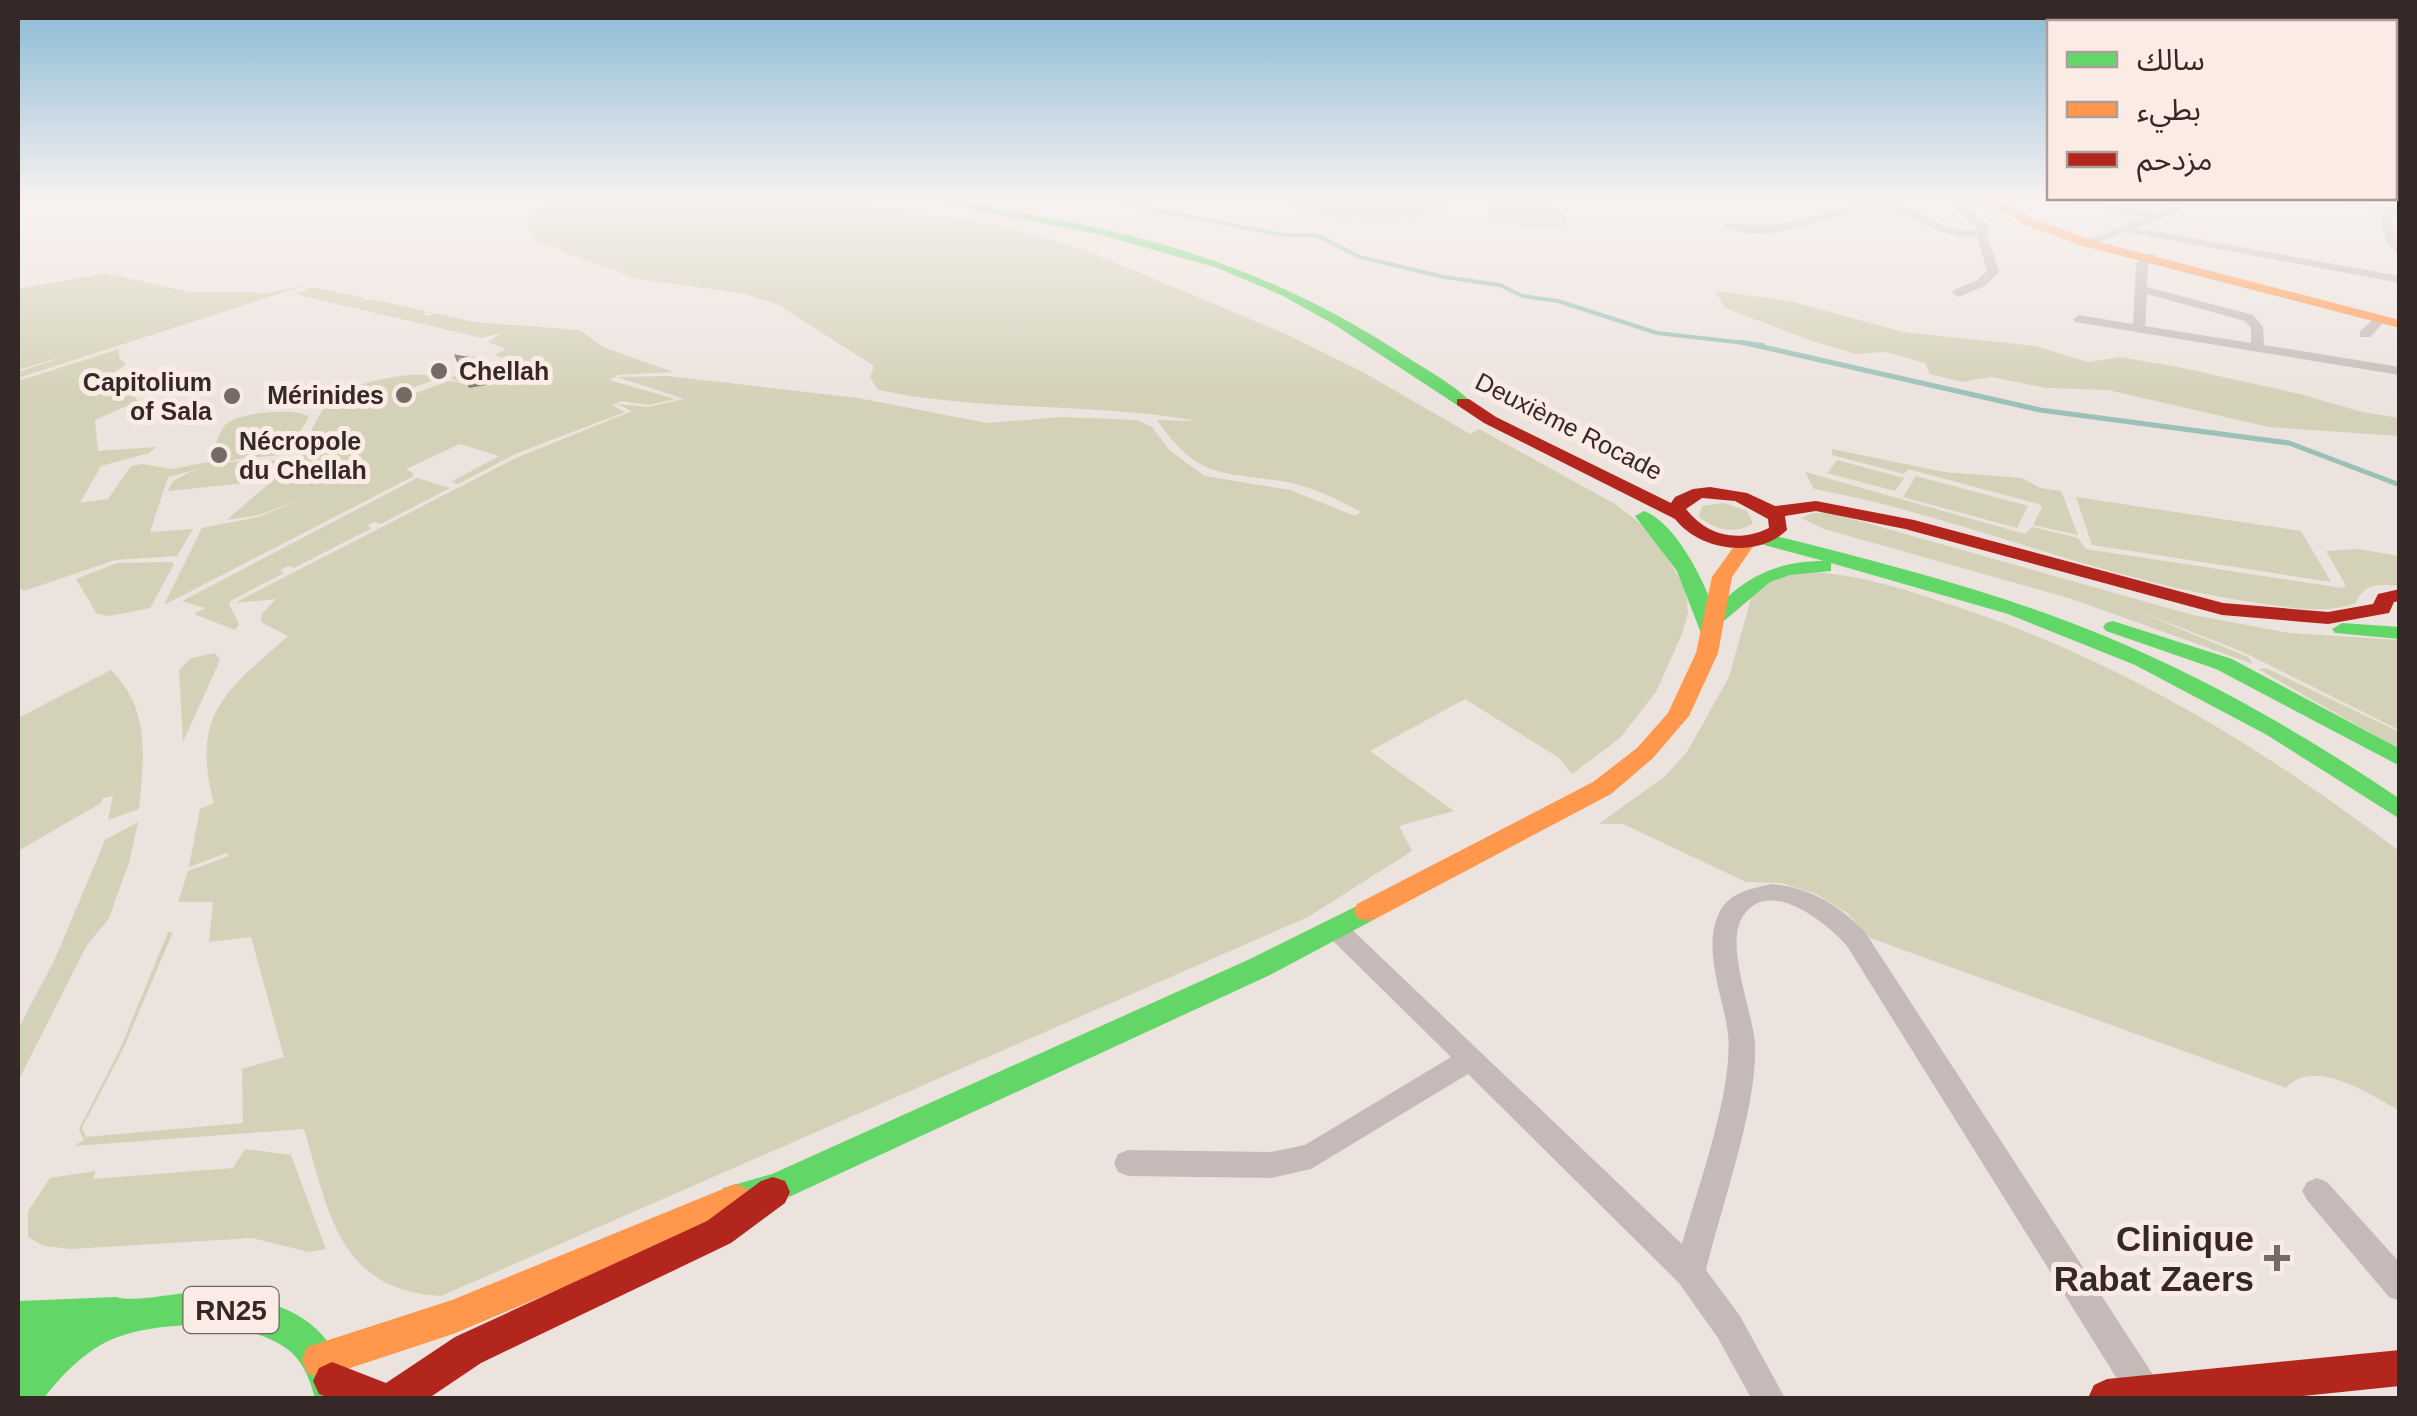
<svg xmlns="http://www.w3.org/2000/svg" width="2417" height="1416" viewBox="0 0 2417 1416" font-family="Helvetica,'Noto Sans Arabic',sans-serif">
	<rect width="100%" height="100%" fill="#ede3de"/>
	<path fill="#d3d1b7" d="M555,201h281l172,26 77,23 203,85 75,37 107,62 9,-5 136,75 35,27 36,57 2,25 -6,21 -26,58 -36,46 -48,36 -13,-16 -94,-59 -95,52 84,60 -55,15 13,25 -104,66 -867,379c-103,-6 -112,-83 -137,-167l-230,17 10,-6 -5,-11 42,-82 47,-115h5l-49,115 -42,81 4,9 157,-14 -1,-54 42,-12 -33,-120 -42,5 4,-40h-35l10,-31 41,-15 -2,-3 -38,14 11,-58 14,-6c-24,-90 13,-113 74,-167l-27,-14 1,-8 14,-15 -40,4 4,-3 276,-142 116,-47 -15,-7 31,3 36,-8 -67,-22 51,-1 190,22 129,25 74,-6 76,3 15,7 18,24 35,25 85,14 65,26 6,-4c-22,-12 -49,-25 -74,-30 -63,-10 -89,-2 -130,-62l40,1c-106,-19 -214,-9 -319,-31l-8,-13 4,-11 -97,-62 -35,-11 -105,-14 -99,-37 -11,-11 8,-17 -6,-3z
		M1267,201h282l19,17 -3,9 -35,2 -41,-10 2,-11c-38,-11 -41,5 -76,11 -49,9 -102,-2 -148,-18z
		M105,273l85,19h70l-3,3 49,-10 -288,93v-6l61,-20 -61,18v-81z
		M312,287l53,11 -5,3 12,-2 56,13 -5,2 5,2 6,-3 40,9 106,8 23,17 70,25 -55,3 -8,5 65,19 -26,6 -27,-4 -10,4 13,7 -110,42 -57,30 -7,-2 48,-26 -39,-12 -54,25 8,5 -2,3 -248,128 38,-77 56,-11 53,-21 -52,19 -32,5c22,-21 50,-40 69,-64 13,-16 19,-38 32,-53 18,-20 87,-35 113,-25l-46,16 7,4 47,-17 13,2 -12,-5 25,-14h27l8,-4 -16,-5 12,-6 -18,-7 15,-10 -21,6 -187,-44z
		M1715,291l75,10 113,31 133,14 52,16 32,-5 58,10 122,27 62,18 37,6v18l-130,-9 -161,-37 -62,-2 -55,-11 -29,5 -32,-8 -5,-11 -39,-11 -30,2 -41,-12 -90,-34z
		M119,349v8l7,8 -13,8 25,28 -43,19 3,31 58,-4 -7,6 -48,13 -21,37 28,-4 23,-33 11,-2 30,5 37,-7c5,-10 9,-29 16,-37 12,-13 72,-18 84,-8l-20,33 -9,5 -42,4 -70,18 -18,55 43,-3 -16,27 -62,4 -91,31 -6,-4v-206z
		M1832,449l112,23 78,6 18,10 21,3 17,44 -45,-10 9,-18 -3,-3 -131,-35 -4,5 -72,-19z
		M1837,460l67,18 -9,13 -68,-18z
		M282,461l-25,21 -89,9 4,-9c29,-20 77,-24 110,-21z
		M1805,472l220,62 7,-7 46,11 8,11 256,39 4,-2 -20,-35 32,-2 41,7v30c-20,-2 -35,-3 -43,17 -31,12 -67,4 -98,0 -152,-21 -294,-86 -444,-114z
		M1916,476l112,30 -11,22 -114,-31z
		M417,478l33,10 -69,36 -7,-2 -7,4 5,2 -78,40 -6,-2 -8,4 4,3 -52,27 -3,4 10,20 -4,6 -41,-16 11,-6 -23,-7z
		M2076,497l225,34 30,51 -239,-37z
		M1724,503l23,8 6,12c-17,12 -38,7 -54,-6l3,-11z
		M1813,513h18l362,102 97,18 109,7v90l-158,-79 -111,-43 118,49 5,7 -181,-65 -248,-70 -23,-11z
		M171,562l3,2 -24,44 -41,8 -12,-2 -21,-35 41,-16z
		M1800,572c54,0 103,17 155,34 164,54 307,141 444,245v259c-29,-15 -84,-54 -113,-22l-416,-150 -23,-25 -31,-19 -35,-11 -35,-1 -123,-58h-24l66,-48 22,-24 42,-75 23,-82 17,-14z
		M215,653l5,7 -37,82 -4,-72 12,-12z
		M2266,668l133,64v17l-141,-80z
		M111,670c40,40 33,87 28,139l-31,11 5,-24 -10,2 -2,5 -83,48v-133z
		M138,822l-9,41 -21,57 -21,25 -69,136v-52l37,-70 50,-119z
		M245,1149l46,6 35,94 -17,3 -57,-14 -181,11 -27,-3 -16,-9v-26l22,-33 46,-7 -3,8 140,-11z"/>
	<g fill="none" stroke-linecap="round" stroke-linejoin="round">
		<path stroke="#99c1b8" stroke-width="4" d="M1110,201l173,34h33l44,22 84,20 56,8 22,11 36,5 99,32 106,12"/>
		<path stroke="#99c1b8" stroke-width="5" d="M1741,342l299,68 249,33 111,42"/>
		<path fill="#c5bab7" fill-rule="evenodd" d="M1945,201l69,4 5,3 -5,3 -50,-4 25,18 -2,9 12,38 -14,14 -27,11 -6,-4 2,-3 23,-10 10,-9 -10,-35c-38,6 -65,-28 -103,-26 -47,3 -106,39 -151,16l5,-3c18,2 37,4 55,1 33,-6 65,-21 99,-21 35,1 63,34 97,26z
			M2063,201h22l71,13 15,-7 1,-6h10l-2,9 -43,18 263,48v7l-274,-51 -39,14 -4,-1v-4l62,-23z
			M2331,201h24l41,8 -5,10 9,37 -14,-14 -5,-23 5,-7z
			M2151,253l6,3 -9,8 -1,23 106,28 10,12 1,18 136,22v8l-325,-53 -2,-3 6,-4 54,9 3,-61zM2147,294l98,27 6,7v15l-106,-17z
			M2377,316l10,3 -17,18h-10v-6z
			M1771,884c38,3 68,21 94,48l292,449 5,12 -3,5h-30l-282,-452c-20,-23 -78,-70 -104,-30 -19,29 10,95 12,128 3,62 -34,163 -49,226l34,46 45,82h-34l-33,-60 -39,-55 -211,-209 -157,95 -40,9 -143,-2 -10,-4 -4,-9 4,-9 10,-4 143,2 34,-7 146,-88 -124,-122 -3,-6 3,-6 9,-3 9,3 337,321c15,-54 52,-156 46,-210 -5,-39 -26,-84 -9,-121 10,-21 32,-24 52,-29z
			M2317,1178l10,4 73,81v38l-11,-4 -82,-97 -5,-9 5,-9z"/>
		<path fill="#63d668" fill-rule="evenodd" d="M930,201c38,0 76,9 113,16 134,24 245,63 359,137 23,15 50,29 69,48l-14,3 -122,-80 -52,-29 -65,-28 -117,-33z
			M2386,201h12l2,17 -14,-6z
			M1644,511c31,11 60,69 70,99 32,-34 63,-49 110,-49l-67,-18 -2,-4 9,-6c115,29 233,58 343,104 103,43 200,99 293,162v20l-133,-84 -132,-70 -127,-51 -177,-51v8l-41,4 -20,7 -52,44 3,11 -3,4h-14l-27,-70 -42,-55z
			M2113,621l119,38 168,90v17l-184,-97 -110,-38 -3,-4 3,-4z
			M2342,623l58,4v12l-65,-6 -3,-4z
			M1367,901l10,3 3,7 -3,7 -107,57 -481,222 -54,17 -12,-4 -5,-11 5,-11 49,-14 478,-215z
			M203,1291c80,9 129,24 150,107h-38c-5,-17 -10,-33 -24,-46 -42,-35 -138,-33 -185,-10 -25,13 -45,34 -62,56h-26v-97l98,-4c16,6 66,-5 87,-6z"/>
		<path fill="#ff974d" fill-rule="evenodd" d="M1988,201h14l31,18 58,21 309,80v8l-317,-82 -58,-21z
			M1747,536l9,6 -24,35 -14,76 -29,63 -36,42 -42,36 -234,124 -10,3 -10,-3 -3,-7 3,-7 236,-122 44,-34 31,-35 28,-60 16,-76 28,-39z
			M735,1184l12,4 5,11 -5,11 -294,124 -133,44 -13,-5 -5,-13 5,-13 145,-47z"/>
		<path fill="#b3261e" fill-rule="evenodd" d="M1457,399h12l27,18 175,86 4,-6 18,-8 17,-2 37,6 28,13 41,-5 98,19 309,83 105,9 45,-8 5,-10 22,-5v12l-6,1 -5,11 -61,11 -106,-9 -317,-86 -89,-18 -31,5 2,14c-30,29 -87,21 -112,-11l-191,-96 -27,-18zM1702,498l33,3 33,18 1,9c-31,15 -62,8 -83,-19z
			M773,1177l12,4 5,11 -5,11 -54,40 -250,120 -52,35h-100l-10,-4 -6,-13 6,-13 13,-6 54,21 69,-46 252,-116 54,-40z
			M2400,1350v36l-117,12h-195l6,-13 13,-6z"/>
	</g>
	<path fill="#88716f" d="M488,374l3,10 -22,4 -3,-9z"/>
	<path fill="#c2a29f" stroke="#88716f" stroke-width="2.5" d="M456,356l25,4 7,14 -22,5z"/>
	<linearGradient id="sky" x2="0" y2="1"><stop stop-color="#88b9d5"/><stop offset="0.5" stop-color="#f7f2f0"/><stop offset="1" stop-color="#f7f2f0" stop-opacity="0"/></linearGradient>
	<rect width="2417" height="399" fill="url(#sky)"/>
	<g fill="#766966" stroke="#faece4" stroke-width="4">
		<circle cx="439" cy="371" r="10"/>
		<circle cx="404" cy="395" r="10"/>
		<circle cx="232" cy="396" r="10"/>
		<circle cx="219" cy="455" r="10"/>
		<path d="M2272 1243h10v10h10v10h-10v10h-10v-10h-10v-10h10z"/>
	</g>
	<g text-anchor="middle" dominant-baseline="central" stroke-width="10" stroke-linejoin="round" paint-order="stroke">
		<g font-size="25" font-weight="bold" fill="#362826" stroke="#faece4" text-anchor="start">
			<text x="459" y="371">Chellah</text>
			<text x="212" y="382" text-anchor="end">Capitolium<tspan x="212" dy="29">of Sala</tspan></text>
			<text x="384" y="395" text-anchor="end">Mérinides</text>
			<text x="239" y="441">Nécropole<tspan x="239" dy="29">du Chellah</tspan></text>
		</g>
		<g font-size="25" fill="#362826" stroke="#faece4">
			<text transform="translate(1569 426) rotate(27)">Deuxième Rocade</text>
		</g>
		<rect fill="#faece4" stroke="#71635f" stroke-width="2.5" x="183.5" y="1287" width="95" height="46" rx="8"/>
		<g font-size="28" font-weight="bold" fill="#362826">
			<text x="231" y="1310">RN25</text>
		</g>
		<g font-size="35" font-weight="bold" fill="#362826" stroke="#faece4" text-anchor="end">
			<text x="2254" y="1238">Clinique<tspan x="2254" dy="40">Rabat Zaers</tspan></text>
		</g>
	</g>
	<rect width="2417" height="1416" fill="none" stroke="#362826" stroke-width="40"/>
	<rect x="2047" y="20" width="350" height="180" fill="#faece4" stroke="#ac9e98" stroke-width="2.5"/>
	<rect x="2067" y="52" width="50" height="15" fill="#63d668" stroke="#ac9e98" stroke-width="2.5"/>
	<text x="2137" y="70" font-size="30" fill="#362826">سالك</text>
	<rect x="2067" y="102" width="50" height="15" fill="#ff974d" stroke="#ac9e98" stroke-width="2.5"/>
	<text x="2137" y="120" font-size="30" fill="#362826">بطيء</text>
	<rect x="2067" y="152" width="50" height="15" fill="#b3261e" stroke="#ac9e98" stroke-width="2.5"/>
	<text x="2137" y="170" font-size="30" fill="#362826">مزدحم</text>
</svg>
